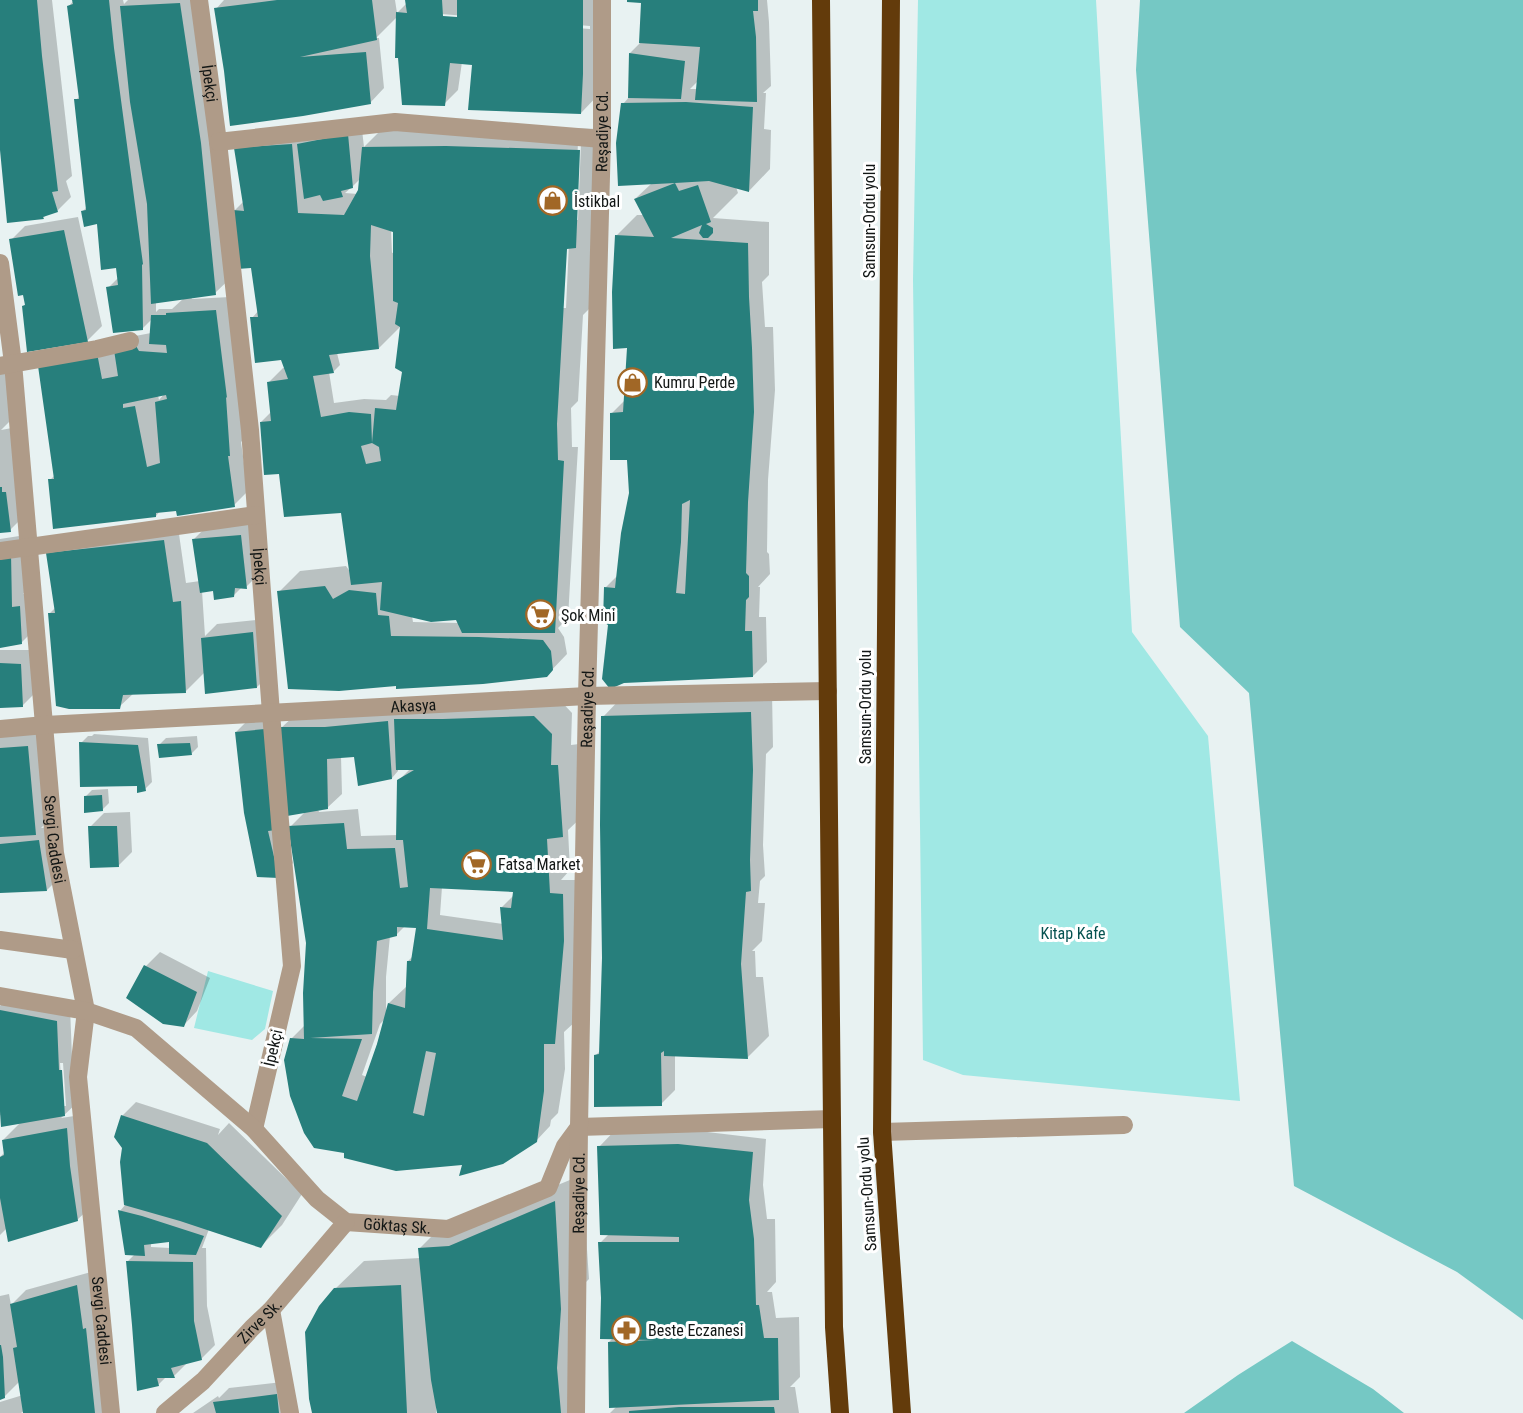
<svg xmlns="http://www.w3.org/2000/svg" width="1523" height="1413" viewBox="0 0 1523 1413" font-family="'Roboto Condensed',sans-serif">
	<rect width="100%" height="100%" fill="#e8f2f2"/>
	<path fill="#a0e8e4" d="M918,0h178l36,632 76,104 32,365 -277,-26 -40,-15 -10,-780z
		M208,971l65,20 -8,38 -13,11 -58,-12z"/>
	<path fill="#75c8c4" d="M1140,0h383v1320l-66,-48 -163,-86 -45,-493 -69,-66 -44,-557z
		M1292,1341l81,48 31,24h-220l54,-38z"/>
	<path fill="#0003" fill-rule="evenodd" d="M0,0h52l20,176 -6,5 5,16 -14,14 -11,4 -3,3 -35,3 -8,-83z
		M74,0h49l1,4 4,-4h76l30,211 10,-10 -8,-52 125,-28 3,26 20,-20 84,-2 132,4 -10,179 -7,7 -5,86 -7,7 1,39h6l-10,171 -10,10 6,9 3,17 -21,22 -149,8 -118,-92 21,-21 46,-5 5,7 -9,-62 -62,-38 -19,-51 10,-10 -2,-30 14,-14h2l-3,-9 -30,-41 7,-8 -7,-43 -16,1 1,4 -22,21 -24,4 1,2 38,-2 13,143 -2,2 7,49 -14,14 -74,6 -4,5 -106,-36 5,-5 -15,-108 90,-30 21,-4 1,-14 -10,10 -34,-41 11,-11 -2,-10 -19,-45 -15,-11 4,-4 -11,-107 4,-4 -11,-90zM578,142h3l-3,78h-3zM361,178l-3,16 -13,-1 8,-7zM391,230l4,1v21l-3,1zM566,242h3l-3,66h-3zM184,298l-12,11h-13l-3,3v-11zM402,325l2,46 -4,25 -9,-1 -5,5 -22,-1 -30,4 -5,-31h4l7,-7 -3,-12 42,-5zM165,393l-6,7 -1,-5zM412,616l45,2 3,5 -47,-1z
		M224,0h171l2,13 10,-10v-3h189l6,91 -21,22 -107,-50 -12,-1 -4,28 -14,14 -47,-87 -21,21h3l5,50 -14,15 -154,-94zM416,12l174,14v3l-174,-14z
		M629,0h138l2,22 2,64 -8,7h3l-2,36 7,1 -1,39 -21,22 -13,-4 2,6 -25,25 56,4v53l-7,7 3,45h8l2,63 -7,90 -1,72 2,2 1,20 -12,13h2l-1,30h7l1,45 -14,14 -144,-52 -4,-36 13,-13 12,-82 -1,-34 -18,-45 14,-14 4,-54 -13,-110 21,-21h7l-9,-16 17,-16 -29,-79 7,-8v-43l10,-10 2,-41zM698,81l-1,8h-7z
		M78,217l24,109 -14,14 -60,11 -4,-45 2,-3 -15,-63 14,-14z
		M6,360l6,59 -11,11 11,-2 12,88 -14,14 -10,2v-171z
		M254,521l6,52 -14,14h-4l-9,9 -19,-7 -12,2 3,45 12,-12 50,-5 4,54 -14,14 -52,-15 -19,19 -52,2 -15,14 -70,-93 6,-6 -7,-55 130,-26 8,56 14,-2 -6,-42 14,-14z
		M32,534l1,50 -10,10 11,-2 2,36 -14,14 -22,4v-107z
		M0,650h34l2,42 -14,14 -22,1z
		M772,692l1,55 -7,7 -3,91 2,31 -5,5 -2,22h7l-3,38 -10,10h3l1,26h7l6,59 -21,21 -73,-2v35l-14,14 -65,-49 5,-5 2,-93v-240l21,-22z
		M555,695l17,18 -1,32 8,-1 5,71 -16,15 2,40 -9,10h16l-1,141 -12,11 1,37 -7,44 -7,7 -1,6 -14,15 -72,22 -117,-15 -56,-109 14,-14 2,-82 -17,-116 15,-15 -16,3 -7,6 11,42 -14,14 -43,-145 14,-14 29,-3 1,14 16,-15zM358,755l34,23 6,-7v-3h13l-13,13v54l-37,1 -3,-27 -39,3 -1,-3 9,-1 15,-14 -1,-38zM442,887l73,3 -1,5 -12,12 1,17 -63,-9zM405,926l13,1 -5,29 -5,5 -1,25 -18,17 -3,9v-35l4,-41 6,-1zM385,1019l-18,58 -5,-2 18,-51z
		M49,725l8,87 -16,16 12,-1 8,49 -14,14 -47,1v-162z
		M94,734l54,4 4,44 -7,7 -64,-46 7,-7h4z
		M197,736l1,11 -7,7 -32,-9 7,-7z
		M108,789l1,14 -7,7 -17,-13 7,-7z
		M130,812l2,40 -14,14 -28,-39 14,-14z
		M160,952l50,26 -13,33 -14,15 -37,-60z
		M10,996l60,11 2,50 7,44 -18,17 20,-3 11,91 -15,14 -70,8 -7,7v-78l5,-5 -2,-12 18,-18 -21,-7v-109zM60,1063h3l3,43h-3z
		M136,1102l84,27 -2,6 11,-12 73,71 -20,31 -21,21 -52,-17 -7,19h4l1,58 8,39 -14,14 -13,3 -14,14h-7l-9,9 -30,-124 7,-7 -15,-43 5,-6 -3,-89zM171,1241l-1,7 -19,-1v-4z
		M620,1125l79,6 67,8 -3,46 4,34h8l1,63 -9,10h5l4,26 23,-1 1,60 -10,10h5l4,26h-189l7,-7 -8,-64 4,-4 -11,-40 -2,-55 9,-9 -10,-87z
		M582,1175l7,104 -7,7v127h-144v-5h-2v5h-123l22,-124 29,-28 56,-3 -1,-9 28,-28 31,-3z
		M91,1272l28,141h-94v-3l-4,3h-21v-11l23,-7 -3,-14 -16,16 -4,1v-102l9,-2 2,11 15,-15z
		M291,1381l4,32h-102l25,-17 1,2 10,-10z"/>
	<path fill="#277f7c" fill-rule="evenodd" d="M0,0h37l5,56 16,135 -6,1 6,20 -15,5 1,2 -37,4 -7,-73z
		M72,0h37l5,48 29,216 -1,1 1,65 -30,3 -7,-46 12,-2 -2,-17 -15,2 -4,-46 -13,3 -3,-16 5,-1 -12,-111h5l-12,-93 6,-2z
		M277,0h95l5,40 -77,17 66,-5 5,52 -68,12 -73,10 -6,-55 -10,-63z
		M405,0h37l1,16 14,1v-17h126v74l-2,40 -113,-4 4,-45 -22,-2 -5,43 -43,-1 -4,-47h-3l1,-46 11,1z
		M627,0h131v11h-5l3,26 1,65 -62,-2 5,-53 -61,-4 2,-40 -14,-1z
		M180,3l21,140 15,152 -65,9 -4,-100 -17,-102 -10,-96z
		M629,53l56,8 -4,38 -53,-1z
		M686,102l67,5 -4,85 -40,-11 -34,2 4,8 19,-6 13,37 -5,2 7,4v5l-5,5h-5l-4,-5 3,-8 -31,13 77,5 1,54 3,51 2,64 -6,90 -2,71 3,3v21l-3,3 -1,31h7l1,46 -129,6 -14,6 -8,-10 6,-54 -5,-3 1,-35 11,1 6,-55 8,-40 -2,-33h-17v-47l13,-1 4,-64 -14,1 -1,-57 3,-57 39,2 -20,-38 41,-16 -57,3 -2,-43 5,-40zM690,500l-5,94 -9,-1 5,-51 1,-38z
		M348,134l5,54 -12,3 2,6 -20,4 -3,-6 -16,4 -7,-55z
		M292,144l6,69 46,2 14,-25 4,-43 84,-1 134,4 -4,98 -9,1 -10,175 1,36 6,1 -9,172h-93l-6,-13 -25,2 -51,-12 2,-28 -31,3 -10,-72 -57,4 -5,-43 -15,1 -4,-53 11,-1 -4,-39 21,-3 -7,-19 -26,3 -5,-46h8l-7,-49 -14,1 -4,-59 11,1 -10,-63zM371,225l22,7v69l5,2 -3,21 5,3 -5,41 7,4 -6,38 -21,-2 -3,35 -1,-29 -22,-2 -28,5 -8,-41 21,-3 -5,-18 50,-6 -9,-93zM372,443l7,4 2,14 -15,3 -5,-18z
		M64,230l24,112 -61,10 -5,-46 3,-1 -2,-10 -5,1 -9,-57z
		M216,310l11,88 -1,-1 4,59h-2l7,51 -58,9 -1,-5 -20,2v4l-103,12 -5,-50h6l-16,-113 59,-13 5,26 16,-3 -4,-26 22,-4 3,5 28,2 -1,-8 -17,-1 2,-29h15v-2zM166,395l1,4 -12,3 5,61 -13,4 -12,-61 -12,2v-4z
		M0,487h2v5h4l5,40 -11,1z
		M241,535l6,54 -12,-1 -1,9 -20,3 -1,-9 -13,2 -8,-54z
		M164,540l9,62 8,-1 5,92 -63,2 -3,14h-51l-13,-3 -8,-93h7l-9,-60z
		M11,554l1,53 8,-1 2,38 -22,4v-92z
		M325,586l8,13 16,-9 27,3 2,22 11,1 2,20 88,1 64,3 8,11 2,19 -6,7 -64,7 -87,5v-3l-57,5 -51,-2 -11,-98z
		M253,632l4,56 -52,6 -4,-56z
		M0,663l21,1 2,43 -23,1z
		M751,712l2,58 -3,90 1,31 -5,1 -5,72 7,95 -84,-3v-5l-3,2 1,53 -68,1v-52l5,-1 3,-96 -2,-133 1,-109z
		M534,716l18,18 -1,31h7l5,72 -16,2 3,54 13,1 1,47 -9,103h-11v47l-7,51 -34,22 -44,12 3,-11 -66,6 -52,-13v-5l-30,-5 -10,-15 -14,-37 -6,-36 6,-22 14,1 -1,-46 3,-50 -18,-117 56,-3 3,26 48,-1 5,40 8,-1 -5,-47h-7l1,-60 17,-10h-18l-2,-51h49zM430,888l83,4 -2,16 -11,-1 3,33 -76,-11zM397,927l19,1 -5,33h-4l-2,47 -17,-5 -11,41 -20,57 -15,-5 20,-57 -52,-1 62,-4 1,-42 4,-51 20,-5zM426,1051l10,2 -12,63 -11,-3z
		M388,721l4,58 -34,7 -4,-29 -27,2 1,50 -41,7 -7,-89h45z
		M265,729l11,101 -8,1 11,47 -22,-1 -13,-64 -9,-81z
		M79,742l59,3 8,46 -9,2v-7l-57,1z
		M190,743l2,12 -33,3 -2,-14z
		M28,746l8,89 -36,2v-89z
		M102,795l1,16 -19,2v-17z
		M88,826h29l2,41 -29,1z
		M39,840l8,51 -47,2v-49z
		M144,965l53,27 -13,35 -21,-3 -37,-26z
		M0,1010l57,11 2,49h3l3,46 -64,11 -1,-16z
		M121,1115l86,28 75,73 -21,32 -81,-27 -56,-16 -4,-43 2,-14 -8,-11z
		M67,1128l3,38 8,55 -70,21 -8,-44v-41l4,-2 -2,-15z
		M678,1144l75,8 -4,48 5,39 2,66h3l5,33h14l1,62 -170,8 -1,-66 46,-2 -54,-1 1,-41 -3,-56h81v-5l-79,-2 -3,-89z
		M555,1201l6,108 -4,59 4,45h-124l-6,-33 -13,-132 31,-2z
		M118,1210l24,6 62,20 -8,19 -27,-1v-12l-25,3 1,11 -20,-1z
		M126,1261l67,1 1,59 8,39 -31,8 4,10h-18l2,8 -22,5 -5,-66z
		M77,1285l6,44 3,-1 9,85h-72l-10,-65 4,-1 -7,-43z
		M401,1285l6,128h-95l-3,-14 -4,-67 14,-26 15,-18z
		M0,1345h1l2,12 2,41 -5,2z
		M277,1394l2,19h-63l-3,-11z
		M679,1407h95l1,6h-146v-2z"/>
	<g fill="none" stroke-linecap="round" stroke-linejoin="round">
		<path stroke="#af9b88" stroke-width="18" d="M882,1132l242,-7"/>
		<g stroke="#af9b88" stroke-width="18">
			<path id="s1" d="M199,0l19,142 32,288 21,283 21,253 -38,163"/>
			<path d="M218,142l177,-20 207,17"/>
			<path id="s2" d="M0,263l13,100 42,490 31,158 -8,66 33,336"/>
			<path d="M0,366l97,-17 33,-8"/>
			<path d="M0,551l256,-36"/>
			<path id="s3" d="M0,729l45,-4 542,-29 241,-5"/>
			<path d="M0,940l73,10"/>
			<path id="s4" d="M0,996l86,15 50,17 118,101 63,70 29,23 102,7 100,-41 17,-42 14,-19 253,-8"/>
			<path d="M271,1310l19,103"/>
			<path id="s5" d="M165,1413l38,-32 49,-53 19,-18 75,-88"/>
			<path id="s6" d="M576,1413l3,-286 8,-431 15,-557v-139"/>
		</g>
		<path stroke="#633b0b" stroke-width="18" d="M821,0l13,1327 6,86
			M891,0l-9,1132 20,281"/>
	</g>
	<defs>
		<symbol id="shop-ring" viewBox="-11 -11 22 22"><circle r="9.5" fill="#fff" stroke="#a16726" stroke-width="1.5"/><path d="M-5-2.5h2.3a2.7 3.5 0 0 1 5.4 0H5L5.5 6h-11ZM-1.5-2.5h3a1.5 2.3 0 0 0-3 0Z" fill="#a16726"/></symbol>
		<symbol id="supermarket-ring" viewBox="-11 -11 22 22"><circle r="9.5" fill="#fff" stroke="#a16726" stroke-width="1.5"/><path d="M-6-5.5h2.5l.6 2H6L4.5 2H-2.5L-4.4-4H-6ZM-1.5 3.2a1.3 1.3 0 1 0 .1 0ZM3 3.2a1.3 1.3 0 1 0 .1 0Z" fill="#a16726"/></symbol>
		<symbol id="pharmacy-ring" viewBox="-11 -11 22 22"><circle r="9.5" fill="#fff" stroke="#a16726" stroke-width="1.5"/><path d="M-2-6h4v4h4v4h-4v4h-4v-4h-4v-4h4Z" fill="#a16726"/></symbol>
	</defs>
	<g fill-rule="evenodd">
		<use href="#shop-ring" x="536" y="184" width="33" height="33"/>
		<use href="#shop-ring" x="616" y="366" width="33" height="33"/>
		<use href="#supermarket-ring" x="524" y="598" width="33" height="33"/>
		<use href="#supermarket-ring" x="460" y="848" width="33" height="33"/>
		<use href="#pharmacy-ring" x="610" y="1314" width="33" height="33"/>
	</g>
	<g text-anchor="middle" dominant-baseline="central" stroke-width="6" stroke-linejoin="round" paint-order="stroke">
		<g font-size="16" fill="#121615" stroke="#fff">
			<text stroke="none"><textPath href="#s1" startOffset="84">İpekçi</textPath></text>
			<text stroke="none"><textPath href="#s6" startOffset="1282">Reşadiye Cd.</textPath></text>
			<text transform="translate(869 221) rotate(-90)">Samsun-Ordu yolu</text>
			<text stroke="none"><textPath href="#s1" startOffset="570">İpekçi</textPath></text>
			<text stroke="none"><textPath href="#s3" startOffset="414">Akasya</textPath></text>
			<text stroke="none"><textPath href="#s6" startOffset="706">Reşadiye Cd.</textPath></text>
			<text transform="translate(865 707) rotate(-90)">Samsun-Ordu yolu</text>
			<text stroke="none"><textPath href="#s2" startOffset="579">Sevgi Caddesi</textPath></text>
			<text transform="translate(273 1048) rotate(-77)">İpekçi</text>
			<text stroke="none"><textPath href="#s6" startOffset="220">Reşadiye Cd.</textPath></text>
			<text transform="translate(867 1194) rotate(-94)">Samsun-Ordu yolu</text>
			<text stroke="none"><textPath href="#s4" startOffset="478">Göktaş Sk.</textPath></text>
			<text stroke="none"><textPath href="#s2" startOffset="1065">Sevgi Caddesi</textPath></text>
			<text stroke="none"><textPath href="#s5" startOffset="132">Zirve Sk.</textPath></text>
		</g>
		<g font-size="16" fill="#121615" stroke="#fff" text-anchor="start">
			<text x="574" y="201">İstikbal</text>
			<text x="654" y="382">Kumru Perde</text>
			<text x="561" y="615">Şok Mini</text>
			<text x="498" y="864">Fatsa Market</text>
			<text x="648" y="1330">Beste Eczanesi</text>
		</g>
		<g font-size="16" fill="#055250" stroke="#fff">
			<text x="1073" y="933">Kitap Kafe</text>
		</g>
	</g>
</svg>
